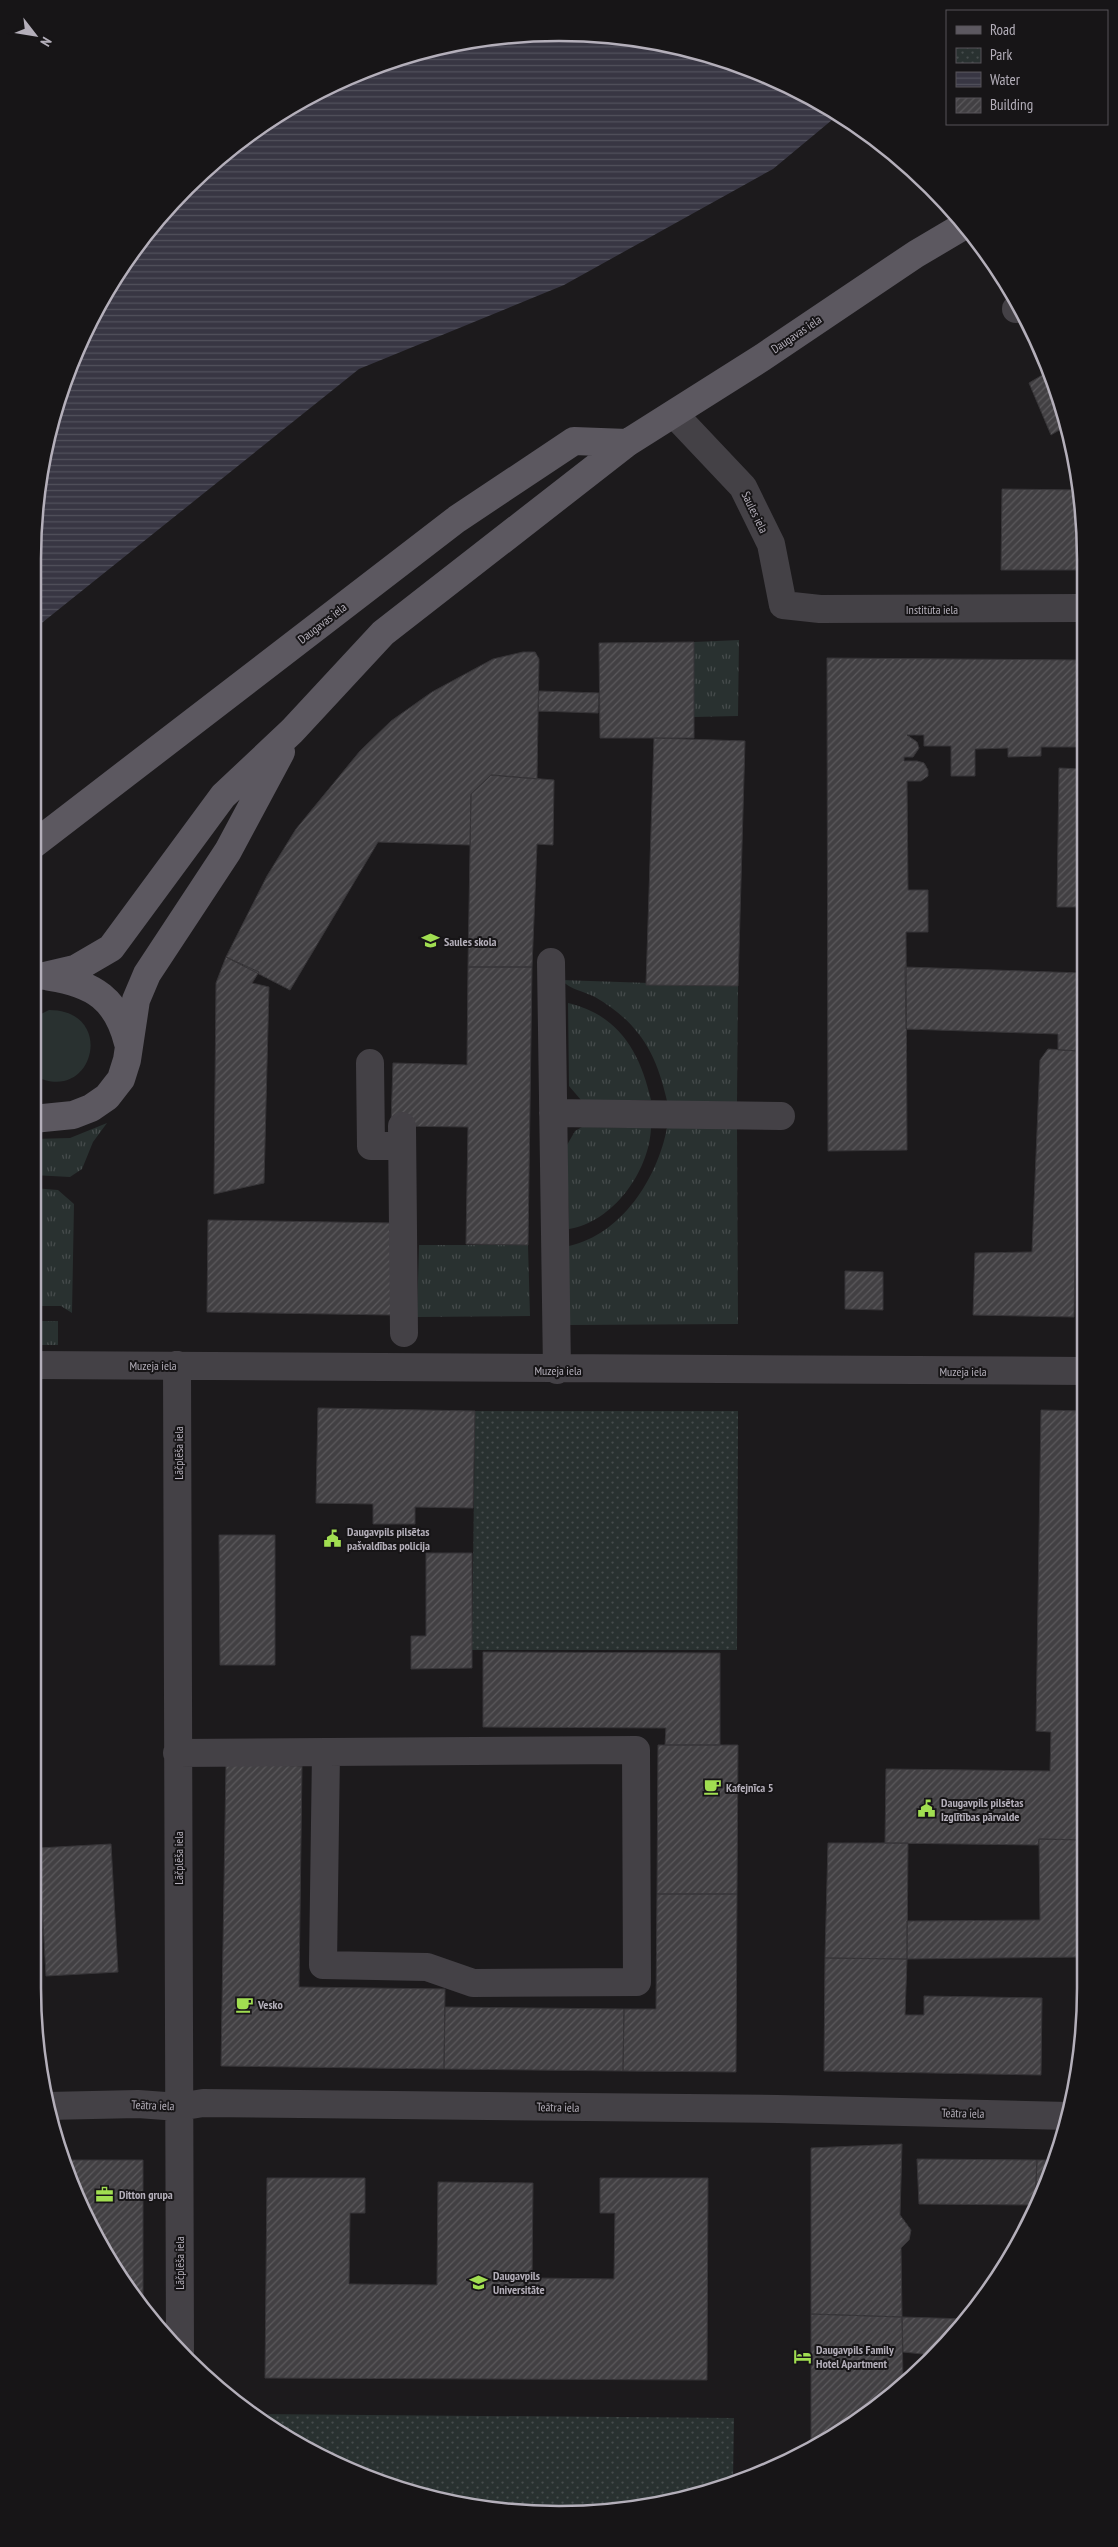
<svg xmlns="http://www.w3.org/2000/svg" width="1118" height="2547" viewBox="0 0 1118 2547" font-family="'PT Sans Narrow',sans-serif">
	<defs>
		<pattern id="grass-tufts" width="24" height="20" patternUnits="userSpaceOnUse" patternTransform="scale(1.25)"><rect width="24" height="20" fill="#293130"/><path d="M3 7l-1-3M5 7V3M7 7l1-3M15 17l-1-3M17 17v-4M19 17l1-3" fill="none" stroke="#464c4c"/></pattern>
		<pattern id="park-dots" width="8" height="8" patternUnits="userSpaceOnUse" patternTransform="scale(1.25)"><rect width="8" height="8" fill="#293130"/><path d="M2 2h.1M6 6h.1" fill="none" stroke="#464c4c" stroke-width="1.8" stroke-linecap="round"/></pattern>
		<pattern id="water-rules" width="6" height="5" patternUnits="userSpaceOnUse" patternTransform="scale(1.25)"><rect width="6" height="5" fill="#383643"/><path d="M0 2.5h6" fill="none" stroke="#52515c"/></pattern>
		<pattern id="building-hatch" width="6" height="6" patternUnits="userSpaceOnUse" patternTransform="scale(1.25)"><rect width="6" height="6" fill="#424043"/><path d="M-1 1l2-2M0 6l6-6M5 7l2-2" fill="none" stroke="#5b595c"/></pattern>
	</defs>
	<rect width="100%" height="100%" fill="#1c1a1c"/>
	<path fill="url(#grass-tufts)" d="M739,640l-1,76 -44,1v-75z
		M561,980l177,6 -1,116 -70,-1c-11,-49 -28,-78 -72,-104 -12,-6 -24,-7 -34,-17z
		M568,1003c51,12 72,49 83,97h-70l-12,-14z
		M107,1123l-14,19 -11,27 -12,8 -37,-2v-36l37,-1z
		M582,1127l69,1c-2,44 -38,94 -82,101l-2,-84 8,-14z
		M667,1128h70l1,196 -169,1v-79c53,-12 88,-67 98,-118z
		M33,1188l25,2 16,14 -2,109 -11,-7h-28z
		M419,1245h109l2,71 -113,1z
		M33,1321h25v24h-25z"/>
	<path fill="url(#park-dots)" d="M475,1411h263l-1,239h-265z
		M254,2414l480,4 -1,65 -72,21 -102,10 -102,-10 -68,-18 -93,-42z"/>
	<path fill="#293130" d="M49,1010c69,0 44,98 -16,65v-57z"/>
	<path fill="url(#water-rules)" d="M525,34l103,3 100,24 110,54 -65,54 -209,116 -205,84 -326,261v-71l10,-102 18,-68 42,-93 60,-84 76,-71 87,-54 97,-37z"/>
	<path fill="url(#building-hatch)" stroke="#373538" d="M1049,371l15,56 -13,8 -22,-52z
		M1002,489l79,1v80h-80z
		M694,642v96h-94l-1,-95z
		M523,652h12l4,7 -2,120 -46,-4 -20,19 -1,51 -92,-3 -88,148 -64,-33 41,-81 29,-47 64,-78 31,-30 41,-29 61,-33z
		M827,658l254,2 1,87h-41v9l-33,1v-9l-33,1v27h-24v-30h-27v-11h-17l10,7 2,6 -6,9h-9v4h13l7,2 4,7v6l-7,5h-14l1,109h20v42h-22l1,218 -79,1z
		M539,691l60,2 -1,20 -60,-2z
		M654,738l91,3 -7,245 -92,-1z
		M1059,768l23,1v138h-25z
		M491,775l63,5 -1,65 -16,-1 -5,123h-64l3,-173z
		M226,957l33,15 -7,11 17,4 -5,196 -50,11 2,-211z
		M468,967h64l-4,278 -62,-1 2,-117 -77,-1 2,-63 74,2z
		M905,967l177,6 -3,78 -21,-1v-16l-152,-5z
		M1048,1049l31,2 -5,266 -101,-2 2,-62 57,-1 8,-192z
		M208,1220l185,3 -2,92 -184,-3z
		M845,1271l38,1v38l-38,-1z
		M318,1408l157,3 -2,97 -58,-1v17h-42v-20l-57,-1z
		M1041,1410l43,1 1,429 -46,-1 -1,6 -153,-2 1,-74 164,2 1,-39 -15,-1z
		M219,1535h56v130h-55z
		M426,1553h46v115l-61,1v-33h15z
		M483,1652l237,1v92h-55l1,-17 -183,-1z
		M658,1745h80l-1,149h-80z
		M226,1764l76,2 -3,221 146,2 -1,80 -223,-3z
		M1039,1839l46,1v117l-178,2v-38l133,-1z
		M828,1843h80l-1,116 -82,-1z
		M111,1844l7,128 -72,4 -7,-128z
		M657,1894h80l-1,178 -113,-1 1,-62h32z
		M825,1958l82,1 -2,56h19v-19l118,2 -1,77 -217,-4z
		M445,2007l179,2 -1,62 -179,-2z
		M902,2144l-2,71 11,15 -2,10 -8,8 1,69 -91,-3v-166z
		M917,2159l120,1 -2,45 -116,-1z
		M62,2160h81v147l-40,-56z
		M1037,2160h19l-21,46v-1z
		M267,2178h98v35h-15l-1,71 88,1 1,-103 95,1 -1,95 82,1 1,-66h-15v-35h108l-1,202 -442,-2z
		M811,2314l91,3 1,69 -81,58 -11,5z
		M902,2317l65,2 -44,47v-12l-20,-2z"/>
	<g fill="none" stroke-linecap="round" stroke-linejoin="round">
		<path stroke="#444146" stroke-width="28" d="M1016,309l1,-1
			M674,414l69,73 28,57 12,61 37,4 261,-1
			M551,962l6,408
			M370,1063l1,83h31
			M553,1113l228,3
			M402,1126l2,207
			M33,1365l1051,6
			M177,1365l3,987
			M177,1753l459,-3 1,232 -164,1 -46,-16 -104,-2 3,-213
			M47,2106l91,-2 41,3 24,-4 575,6 291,7"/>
		<path stroke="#5c5860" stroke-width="28" d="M33,845l424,-326 117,-78 53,2
			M45,976l30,-7 36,-21 112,-152 69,-65 91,-98 244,-190 136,-86 153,-103 49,-29
			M50,977c44,7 67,22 78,66
			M33,1119l40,-4 18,-7 16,-11 14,-18 6,-19 9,-60 11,-26 81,-123 53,-99"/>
	</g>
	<defs>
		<symbol id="school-bare" viewBox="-9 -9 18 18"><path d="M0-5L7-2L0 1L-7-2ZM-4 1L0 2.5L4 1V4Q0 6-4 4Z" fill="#a1de51" stroke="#171517" stroke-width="2.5" paint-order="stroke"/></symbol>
		<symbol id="civic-bare" viewBox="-9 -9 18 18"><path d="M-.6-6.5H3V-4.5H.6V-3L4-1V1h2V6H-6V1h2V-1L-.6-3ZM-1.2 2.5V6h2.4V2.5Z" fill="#a1de51" stroke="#171517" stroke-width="2.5" paint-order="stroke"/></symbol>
		<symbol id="cafe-bare" viewBox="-9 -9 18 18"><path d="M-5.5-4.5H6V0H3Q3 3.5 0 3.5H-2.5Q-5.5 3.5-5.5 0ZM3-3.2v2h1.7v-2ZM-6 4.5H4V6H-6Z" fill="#a1de51" stroke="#171517" stroke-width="2.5" paint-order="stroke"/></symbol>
		<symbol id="office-bare" viewBox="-9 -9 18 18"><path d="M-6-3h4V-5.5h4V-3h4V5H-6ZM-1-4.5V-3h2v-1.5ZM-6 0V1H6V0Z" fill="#a1de51" stroke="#171517" stroke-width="2.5" paint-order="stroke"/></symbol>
		<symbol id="university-bare" viewBox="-9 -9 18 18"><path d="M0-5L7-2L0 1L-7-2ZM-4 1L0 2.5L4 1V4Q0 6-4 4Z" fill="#a1de51" stroke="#171517" stroke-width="2.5" paint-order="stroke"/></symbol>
		<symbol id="hotel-bare" viewBox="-9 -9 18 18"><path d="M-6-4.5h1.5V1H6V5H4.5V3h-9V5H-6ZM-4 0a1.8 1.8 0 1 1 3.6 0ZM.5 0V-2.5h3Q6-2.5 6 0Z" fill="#a1de51" stroke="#171517" stroke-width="2.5" paint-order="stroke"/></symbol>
	</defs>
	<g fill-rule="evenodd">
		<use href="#school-bare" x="418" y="928" width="25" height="25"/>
		<use href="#civic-bare" x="320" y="1526" width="25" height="25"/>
		<use href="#cafe-bare" x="700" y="1774" width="25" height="25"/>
		<use href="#civic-bare" x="914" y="1796" width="25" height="25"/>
		<use href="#cafe-bare" x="232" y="1992" width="25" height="25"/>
		<use href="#office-bare" x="92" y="2182" width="25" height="25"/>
		<use href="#university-bare" x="466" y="2270" width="25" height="25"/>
		<use href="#hotel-bare" x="790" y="2344" width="25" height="25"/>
	</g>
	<g text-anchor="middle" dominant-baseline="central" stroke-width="4" stroke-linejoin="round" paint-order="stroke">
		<g font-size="12" fill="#b4afba" stroke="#171517">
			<text transform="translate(796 334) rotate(-34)">Daugavas iela</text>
			<text transform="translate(755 512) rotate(64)">Saules iela</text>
			<text x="932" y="609">Institūta iela</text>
			<text transform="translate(322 623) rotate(-38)">Daugavas iela</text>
			<text x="153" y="1365">Muzeja iela</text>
			<text x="558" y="1370">Muzeja iela</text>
			<text x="963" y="1371">Muzeja iela</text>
			<text transform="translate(178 1453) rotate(-90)">Lāčplēša iela</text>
			<text transform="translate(178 1858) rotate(-90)">Lāčplēša iela</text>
			<text transform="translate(153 2105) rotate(2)">Teātra iela</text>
			<text transform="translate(558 2107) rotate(1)">Teātra iela</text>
			<text transform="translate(963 2113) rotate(1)">Teātra iela</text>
			<text transform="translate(179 2263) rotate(-90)">Lāčplēša iela</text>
		</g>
		<g font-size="12" font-weight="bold" fill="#b4afba" stroke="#171517" text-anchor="start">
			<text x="444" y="941">Saules skola</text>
			<text x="347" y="1531">Daugavpils pilsētas<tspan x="347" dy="14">pašvaldības policija</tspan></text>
			<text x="726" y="1787">Kafejnīca 5</text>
			<text x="941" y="1802">Daugavpils pilsētas<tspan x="941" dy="14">Izglītības pārvalde</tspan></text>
			<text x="258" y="2004">Vesko</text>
			<text x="119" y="2194">Ditton grupa</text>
			<text x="493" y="2275">Daugavpils<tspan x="493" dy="14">Universitāte</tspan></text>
			<text x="816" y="2349">Daugavpils Family<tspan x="816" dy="14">Hotel Apartment</tspan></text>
		</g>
	</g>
	<path d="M0 0H1118V2547H0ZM559 41H559A518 518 0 0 1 1077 559V1988A518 518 0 0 1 559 2506H559A518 518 0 0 1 41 1988V559A518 518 0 0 1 559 41Z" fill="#171517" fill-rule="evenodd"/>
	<path fill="none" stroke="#b4afba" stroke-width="2.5" d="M559 41H559A518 518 0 0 1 1077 559V1988A518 518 0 0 1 559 2506H559A518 518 0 0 1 41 1988V559A518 518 0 0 1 559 41Z"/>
	<rect x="946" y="10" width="162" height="115" fill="#171517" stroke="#565358"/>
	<rect x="956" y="26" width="25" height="8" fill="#5c5860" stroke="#565358"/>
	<text x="990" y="35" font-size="15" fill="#b4afba">Road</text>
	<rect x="956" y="48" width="25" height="15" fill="url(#park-dots)" stroke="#565358"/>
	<text x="990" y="60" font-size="15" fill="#b4afba">Park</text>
	<rect x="956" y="72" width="25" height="15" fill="url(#water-rules)" stroke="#565358"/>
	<text x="990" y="85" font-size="15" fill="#b4afba">Water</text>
	<rect x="956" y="98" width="25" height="15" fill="url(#building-hatch)" stroke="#565358"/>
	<text x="990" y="110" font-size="15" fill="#b4afba">Building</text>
	<g transform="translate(35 35) rotate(121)" stroke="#171517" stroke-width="4" paint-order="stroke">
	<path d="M0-4L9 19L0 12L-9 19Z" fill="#b4afba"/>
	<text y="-8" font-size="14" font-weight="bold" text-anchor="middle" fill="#b4afba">N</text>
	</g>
</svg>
